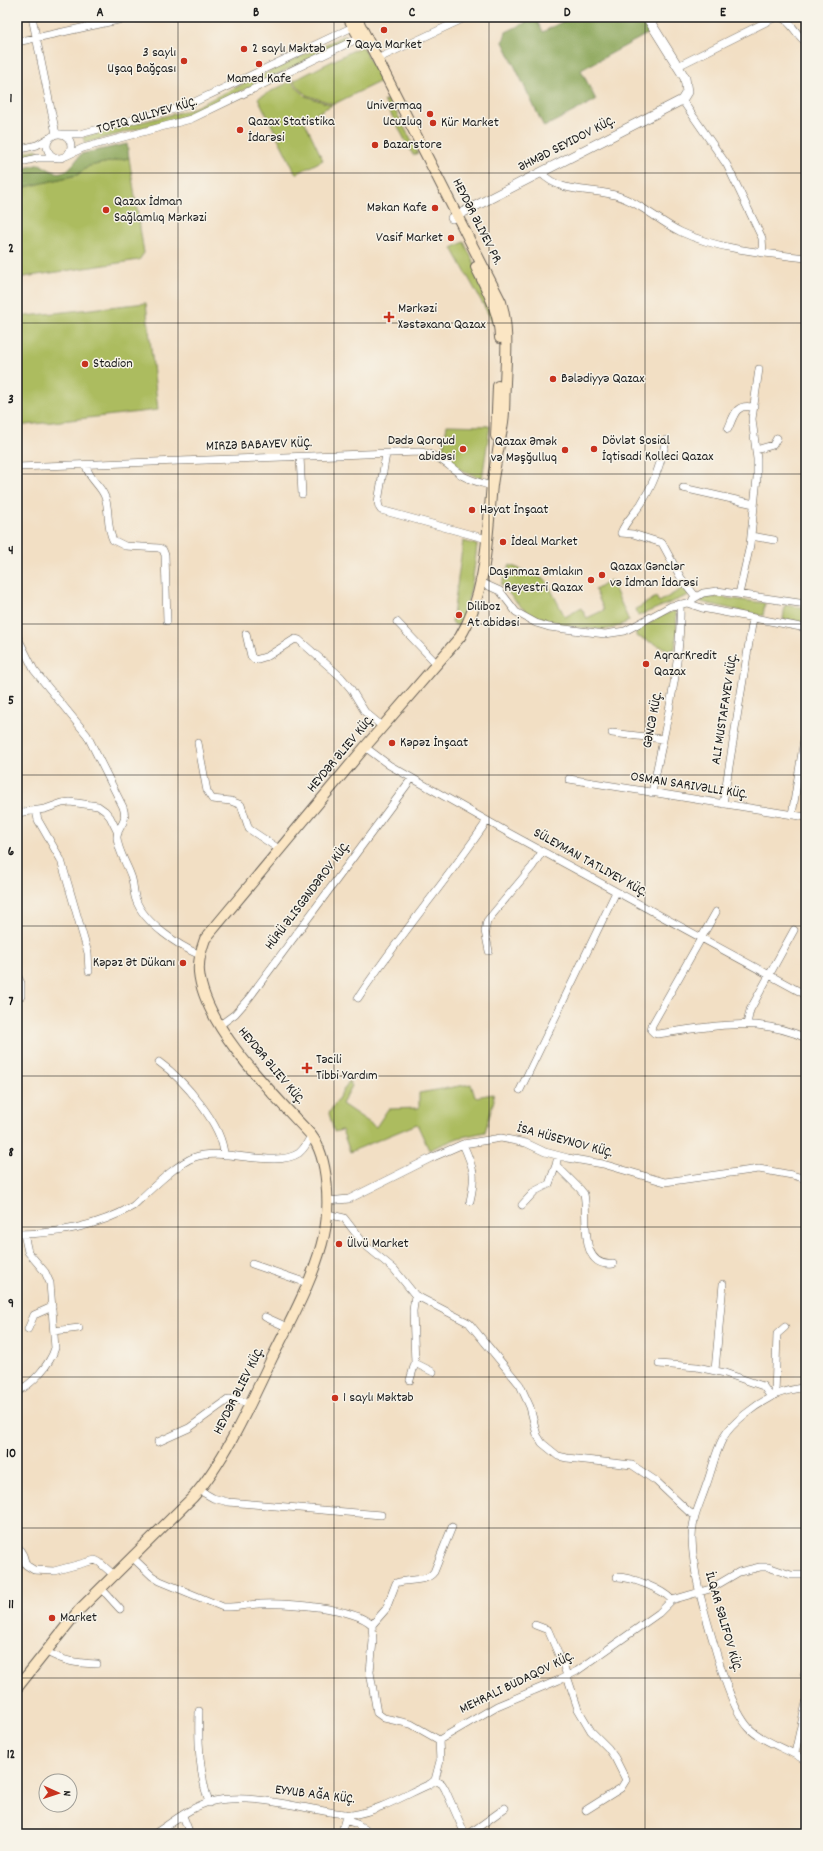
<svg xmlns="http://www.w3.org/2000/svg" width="823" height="1851" viewBox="0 0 823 1851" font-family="Dekko,sans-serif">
	<rect width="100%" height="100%" fill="#f7f3e8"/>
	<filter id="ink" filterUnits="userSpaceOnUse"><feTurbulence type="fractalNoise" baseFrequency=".025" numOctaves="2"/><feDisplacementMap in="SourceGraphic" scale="8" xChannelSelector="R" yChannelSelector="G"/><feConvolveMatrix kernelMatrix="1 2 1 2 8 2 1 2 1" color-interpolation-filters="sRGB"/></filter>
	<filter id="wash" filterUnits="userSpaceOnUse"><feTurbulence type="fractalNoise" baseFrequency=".012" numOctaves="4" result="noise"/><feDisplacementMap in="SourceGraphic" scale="16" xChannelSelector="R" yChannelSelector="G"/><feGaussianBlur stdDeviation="0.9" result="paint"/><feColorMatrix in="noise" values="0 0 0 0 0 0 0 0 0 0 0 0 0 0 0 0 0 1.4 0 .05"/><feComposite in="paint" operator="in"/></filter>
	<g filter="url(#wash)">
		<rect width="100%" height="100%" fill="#f2dfc4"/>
		<path fill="#acbc5f" stroke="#646c3e" d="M345,35l3,6 -155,73 -108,29 -2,-6 106,-27z
			M362,46l19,35 -47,23 -28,-9 -13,-14z
			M291,81l14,15 27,9 -28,15 19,40 -27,14 -38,-76z
			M389,99l29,54 -5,2 -29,-54z
			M37,149l1,6 -21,5v-6z
			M129,158l15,95 -5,7 -122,18v-89l60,-14 12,-9z
			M464,242l30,62 1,22 -43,-78z
			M146,303l12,107 -141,16v-109z
			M447,425l43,1 -8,53 -23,-10 -17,-14z
			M463,541l14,4c-3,27 -6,56 -19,81l-6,-3z
			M510,565l36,15 19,37 16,-9 6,10 17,-8 -9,-20 16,-10 18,41c-7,3 -13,7 -20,8 -15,2 -59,-5 -73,-12 -14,-6 -25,-21 -35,-33z
			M683,588l6,7 -51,21 -2,-7 20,-12 3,5z
			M717,597l48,6 -2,13 -62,-14 1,-4z
			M785,605l21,3v15l-23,-4z
			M676,610l1,19 -2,20 -6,1 -33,-14v-4l22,-15z
			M349,1081l3,5 -10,18 34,23 12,-18 31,-1v-15l52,-9 4,13 18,-3 1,6 -9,32 -27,6 -29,12 -12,-26 -67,28 -8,-22 -8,2 -5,-19z"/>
		<path fill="#89a456" stroke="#526039" d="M571,17h68l10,16 -68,37 15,30 -52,27 -41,-85 3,-10 29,-14 8,14z
			M127,144l2,14 -40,8 -12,9 -60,14v-19l23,-6c22,15 27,9 41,-10z"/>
	</g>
	<g filter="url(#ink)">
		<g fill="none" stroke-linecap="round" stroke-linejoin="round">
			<defs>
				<path id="minor" d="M32,17l24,117
					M781,17c11,5 15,18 25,25
					M17,42l115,-25
					M377,59l90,-42
					M678,66l98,-49
					M682,100l45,65 35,73 1,15
					M47 146a12 12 0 1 1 24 0a12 12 0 1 1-24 0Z
					M60,134h20l106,-28 171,-81
					M17,150l20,-5 12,-7
					M66,156l17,-8 108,-29 172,-83
					M17,163l20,-5h17
					M541,173c21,22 53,14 80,24 22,8 39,25 60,35 39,18 83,21 125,26
					M728,429c6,-13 7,-25 24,-22
					M666,440c-5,24 -12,44 -25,64 -7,10 -16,18 -20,29l12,1 29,9 19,35 15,19
					M756,450l17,-5 4,-7
					M386,454l-8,48 1,5 2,3 106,29
					M300,457l2,37
					M86,465c3,15 14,19 19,32 5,14 1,29 8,43l12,6 34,2 4,2 2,5 2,66
					M17,467l402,-15c18,1 29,14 44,24 9,5 19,7 29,10
					M683,488l71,16
					M751,536l23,4
					M480,582l20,9 16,21 20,11 13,4 56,7 20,-3 46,-25 16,-3 15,5 104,20
					M739,594l11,-49 7,-67v-19l-5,-40 7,-50
					M693,599l10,-6 14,-2 89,13
					M397,622l40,42
					M246,634l5,22 4,4 13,-4 27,-17 4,1 42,37 10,12 14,23 18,15
					M17,636l17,34 53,65 36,72c6,18 -7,19 -6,31 1,13 10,26 14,38 3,8 2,16 5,24 8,23 43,46 64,55
					M612,733l51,6
					M198,743l9,48 5,8 19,2 10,4 8,24 30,20
					M365,747l24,18 118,67 299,163
					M569,779l237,38
					M652,793c12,-62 30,-126 28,-189
					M723,804l30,-186
					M36,811l2,9 23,40 27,93 1,18
					M17,813l28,-4 17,-6 8,-1 28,4 7,5 5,6 8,16
					M792,815l14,-88
					M716,912l-64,113 -1,5 3,3 3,1c53,-7 99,-19 149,4
					M489,951l-4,-20 2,-10 45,-54 10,-15
					M17,975l4,8v13
					M358,998c40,-61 88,-116 129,-177
					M747,1024l3,-14 44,-80
					M220,1025l15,-11 14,-16 163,-220
					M159,1062c24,17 64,63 65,93
					M520,1090l96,-198
					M463,1144c11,25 13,31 7,57
					M558,1156l-2,9 24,24 4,5c5,21 -7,74 29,70
					M327,1201l22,-2 82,-41 32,-14 38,-6 25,5 19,9 23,6 35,6 62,18 94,-13 33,6 14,4
					M522,1205l13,-14 14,-7 7,-19
					M327,1214l17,4 21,27 29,24 21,26 54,28 51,62 10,22 7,28 5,8 16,13 9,2 65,7 24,16 33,31 5,3
					M17,1234c39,0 82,-8 116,-28 15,-14 44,-43 62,-49 28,-10 80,12 104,-4 6,-5 9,-11 12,-18
					M252,1264l55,19
					M265,1317l22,10
					M28,1329l6,-14 18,-8
					M54,1331l25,-3
					M415,1363l18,9
					M659,1364l38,3 28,6 38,13 8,11
					M715,1370l8,-86
					M410,1380l5,-17 -2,-52 2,-16
					M806,1387c-11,2 -25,4 -35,10 -15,8 -39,25 -48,41 -8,15 -11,32 -17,48 -6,18 -14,32 -14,52 1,36 11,69 21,103 7,25 19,68 36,87 13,14 40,21 57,33
					M17,1392c15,-8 33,-27 38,-44l-5,-65 -5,-11 -17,-20 -4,-18
					M775,1395l2,-61 8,-7
					M158,1442l31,-14 40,-29 9,1 12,4
					M199,1490l14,8 15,4 153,13
					M17,1497l1,5 -1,7
					M17,1545l6,10 3,10 8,5 20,1 41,-11 4,2 16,14
					M133,1558l19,18 8,5 63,26c13,1 24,-3 37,-3 26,-1 94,3 112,21l1,16 -3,31 7,41 7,5 27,6 28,16 58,-34 62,-26 18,-9 82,-58 13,-13 38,-11 29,-17 21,-5h8l23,8h15
					M617,1577c15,0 45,12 55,23
					M101,1588l19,21
					M372,1625l14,-16 10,-26c13,-5 30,0 38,-11l18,-45
					M535,1625l13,5 16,37 14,42 13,22 17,17 7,10 11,22 -5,8 -35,22
					M45,1651c20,11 30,12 52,13
					M804,1674l2,4
					M199,1711c-1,31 0,62 10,92
					M795,1753l11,-50
					M435,1780l5,-19 -1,-21
					M345,1814v6l12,4 15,10
					M183,1816l7,18
					M154,1834c17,-11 35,-26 55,-32 44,-11 98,9 143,13 27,-4 53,-20 78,-31l5,-4 7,4 3,5 20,45
					M341,1834l4,-14
					M469,1834l36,-26"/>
				<path id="tertiary" d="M452,218l230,-118 5,-8 -2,-14 -38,-61"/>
				<path id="secondary" d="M348,17l11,20
					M476,267c11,23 24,46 24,71
					M496,436l2,-50
					M17,1688l62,-78 114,-113c32,-36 58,-95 79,-139 19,-38 43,-82 52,-123 6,-27 5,-77 -13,-100 -36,-39 -107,-108 -112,-163 -1,-11 2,-22 6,-33l160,-192 95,-110c27,-44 27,-102 32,-152 3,-21 8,-42 11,-63 2,-13 1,-26 2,-39 1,-27 4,-55 -4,-81l-145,-285"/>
			</defs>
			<use href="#minor" stroke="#676057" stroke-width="8"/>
			<use href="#tertiary" stroke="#676057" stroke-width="10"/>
			<use href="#secondary" stroke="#676057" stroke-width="12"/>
			<use href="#minor" stroke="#fff" stroke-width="7"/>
			<use href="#tertiary" stroke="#fff" stroke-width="9"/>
			<use href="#secondary" stroke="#fbe6c4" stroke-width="10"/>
		</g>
	</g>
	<path fill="none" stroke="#1c1c1c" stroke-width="1" stroke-opacity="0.55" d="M178,17v1817M334,17v1817M489,17v1817M645,17v1817M17,173h789M17,323h789M17,474h789M17,624h789M17,775h789M17,926h789M17,1076h789M17,1227h789M17,1377h789M17,1528h789M17,1678h789"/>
	<g fill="#c8321e" stroke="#f7f3e8" stroke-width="1.5">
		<circle cx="384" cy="30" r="4"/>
		<circle cx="244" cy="49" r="4"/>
		<circle cx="184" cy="61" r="4"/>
		<circle cx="259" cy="64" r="4"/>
		<circle cx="430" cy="114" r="4"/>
		<circle cx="433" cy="123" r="4"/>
		<circle cx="240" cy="130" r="4"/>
		<circle cx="375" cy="145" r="4"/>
		<circle cx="435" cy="208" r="4"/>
		<circle cx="106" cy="210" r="4"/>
		<circle cx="451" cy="238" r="4"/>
		<path d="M387 311h4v4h4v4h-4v4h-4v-4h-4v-4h4z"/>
		<circle cx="85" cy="364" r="4"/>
		<circle cx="553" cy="379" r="4"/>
		<circle cx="463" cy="449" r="4"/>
		<circle cx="594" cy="449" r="4"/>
		<circle cx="565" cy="450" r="4"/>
		<circle cx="472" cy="510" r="4"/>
		<circle cx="503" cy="542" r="4"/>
		<circle cx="602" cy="575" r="4"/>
		<circle cx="591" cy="580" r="4"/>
		<circle cx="459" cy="615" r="4"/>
		<circle cx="646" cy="664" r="4"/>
		<circle cx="392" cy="743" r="4"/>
		<circle cx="183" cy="963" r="4"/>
		<path d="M305 1062h4v4h4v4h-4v4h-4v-4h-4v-4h4z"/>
		<circle cx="339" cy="1244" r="4"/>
		<circle cx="335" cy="1398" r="4"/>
		<circle cx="52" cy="1618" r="4"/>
	</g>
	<g text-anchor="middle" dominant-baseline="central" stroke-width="3" stroke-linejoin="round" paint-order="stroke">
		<g font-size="14" fill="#1c1c1c" stroke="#f7f3e8" text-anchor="start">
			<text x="384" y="45" text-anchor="middle">7 Qaya Market</text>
			<text x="252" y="49">2 saylı Məktəb</text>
			<text x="176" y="53" text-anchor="end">3 saylı<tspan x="176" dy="16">Uşaq Bağçası</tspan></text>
			<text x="259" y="79" text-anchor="middle">Mamed Kafe</text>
			<text x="422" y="106" text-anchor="end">Univermaq<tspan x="422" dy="16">Ucuzluq</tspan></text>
			<text x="248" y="122">Qazax Statistika<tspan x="248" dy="16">İdarəsi</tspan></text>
			<text x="441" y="123">Kür Market</text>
			<text x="383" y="145">Bazarstore</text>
			<text x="114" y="202">Qazax İdman<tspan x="114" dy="16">Sağlamlıq Mərkəzi</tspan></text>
			<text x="427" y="208" text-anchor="end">Məkan Kafe</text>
			<text x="443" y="238" text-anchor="end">Vasif Market</text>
			<text x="398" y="309">Mərkəzi<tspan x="398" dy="16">Xəstəxana Qazax</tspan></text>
			<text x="93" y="364">Stadion</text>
			<text x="561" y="379">Bələdiyyə Qazax</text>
			<text x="455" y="441" text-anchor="end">Dədə Qorqud<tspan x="455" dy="16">abidəsi</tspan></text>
			<text x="602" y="441">Dövlət Sosial<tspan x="602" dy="16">İqtisadi Kolleci Qazax</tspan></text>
			<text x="557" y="442" text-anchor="end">Qazax Əmək<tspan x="557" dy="16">və Məşğulluq</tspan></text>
			<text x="480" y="510">Həyat İnşaat</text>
			<text x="511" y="542">İdeal Market</text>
			<text x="610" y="567">Qazax Gənclər<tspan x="610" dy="16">və İdman İdarəsi</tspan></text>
			<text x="583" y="572" text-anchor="end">Daşınmaz Əmlakın<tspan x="583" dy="16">Reyestri Qazax</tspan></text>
			<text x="467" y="607">Diliboz<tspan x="467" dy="16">At abidəsi</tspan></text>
			<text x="654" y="656">AqrarKredit<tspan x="654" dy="16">Qazax</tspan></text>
			<text x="400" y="743">Kəpəz İnşaat</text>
			<text x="175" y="963" text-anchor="end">Kəpəz Ət Dükanı</text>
			<text x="316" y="1060">Təcili<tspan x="316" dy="16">Tibbi Yardım</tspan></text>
			<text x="347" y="1244">Ülvü Market</text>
			<text x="343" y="1398">1 saylı Məktəb</text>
			<text x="60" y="1618">Market</text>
		</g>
		<g font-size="14" fill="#1c1c1c" stroke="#f7f3e8">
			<text transform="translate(147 116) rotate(-16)">TOFIQ QULIYEV KÜÇ.</text>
			<text transform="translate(567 144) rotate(-27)">ƏHMƏD SEYIDOV KÜÇ.</text>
			<text transform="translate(477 222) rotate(63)">HEYDƏR ƏLIYEV PR.</text>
			<text transform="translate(259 445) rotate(-2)">MIRZƏ BABAYEV KÜÇ.</text>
			<text transform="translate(725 709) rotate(-81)">ALI MUSTAFAYEV KÜÇ.</text>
			<text transform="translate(653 720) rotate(-79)">GƏNCƏ KÜÇ.</text>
			<text transform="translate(341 754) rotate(-50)">HEYDƏR ƏLIEV KÜÇ.</text>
			<text transform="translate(689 786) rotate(9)">OSMAN SARIVƏLLI KÜÇ.</text>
			<text transform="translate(590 863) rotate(29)">SÜLEYMAN TATLIYEV KÜÇ.</text>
			<text transform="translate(308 896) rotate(-53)">HÜRÜ ƏLISGƏNDƏROV KÜÇ.</text>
			<text transform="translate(271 1066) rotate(50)">HEYDƏR ƏLIEV KÜÇ.</text>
			<text transform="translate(565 1141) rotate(15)">İSA HÜSEYNOV KÜÇ.</text>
			<text transform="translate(239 1391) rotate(-63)">HEYDƏR ƏLIEV KÜÇ.</text>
			<text transform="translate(723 1622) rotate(74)">İLQAR SƏLIFOV KÜÇ.</text>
			<text transform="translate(517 1683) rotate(-26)">MEHRALI BUDAQOV KÜÇ.</text>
			<text transform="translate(315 1795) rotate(7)">EYYUB AĞA KÜÇ.</text>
		</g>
	</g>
	<rect width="823" height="1851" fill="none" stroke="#f7f3e8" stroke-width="44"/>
	<g transform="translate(58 1793) rotate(93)"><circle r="19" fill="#f7f3e8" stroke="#9f9d96"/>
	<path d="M0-3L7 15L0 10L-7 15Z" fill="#c8321e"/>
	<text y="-6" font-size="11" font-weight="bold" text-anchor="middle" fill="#1c1c1c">N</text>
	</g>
	<rect x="22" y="22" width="779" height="1807" fill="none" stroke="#1c1c1c" stroke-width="1.5"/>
	<g font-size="13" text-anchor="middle" font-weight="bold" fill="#1c1c1c">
		<text x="100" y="16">A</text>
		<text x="256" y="16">B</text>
		<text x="412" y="16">C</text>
		<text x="567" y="16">D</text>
		<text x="723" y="16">E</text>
		<text x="11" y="102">1</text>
		<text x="11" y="252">2</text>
		<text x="11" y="403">3</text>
		<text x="11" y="554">4</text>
		<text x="11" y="704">5</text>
		<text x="11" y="855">6</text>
		<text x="11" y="1005">7</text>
		<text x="11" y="1156">8</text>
		<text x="11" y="1307">9</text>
		<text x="11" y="1457">10</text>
		<text x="11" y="1608">11</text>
		<text x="11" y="1758">12</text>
	</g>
</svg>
